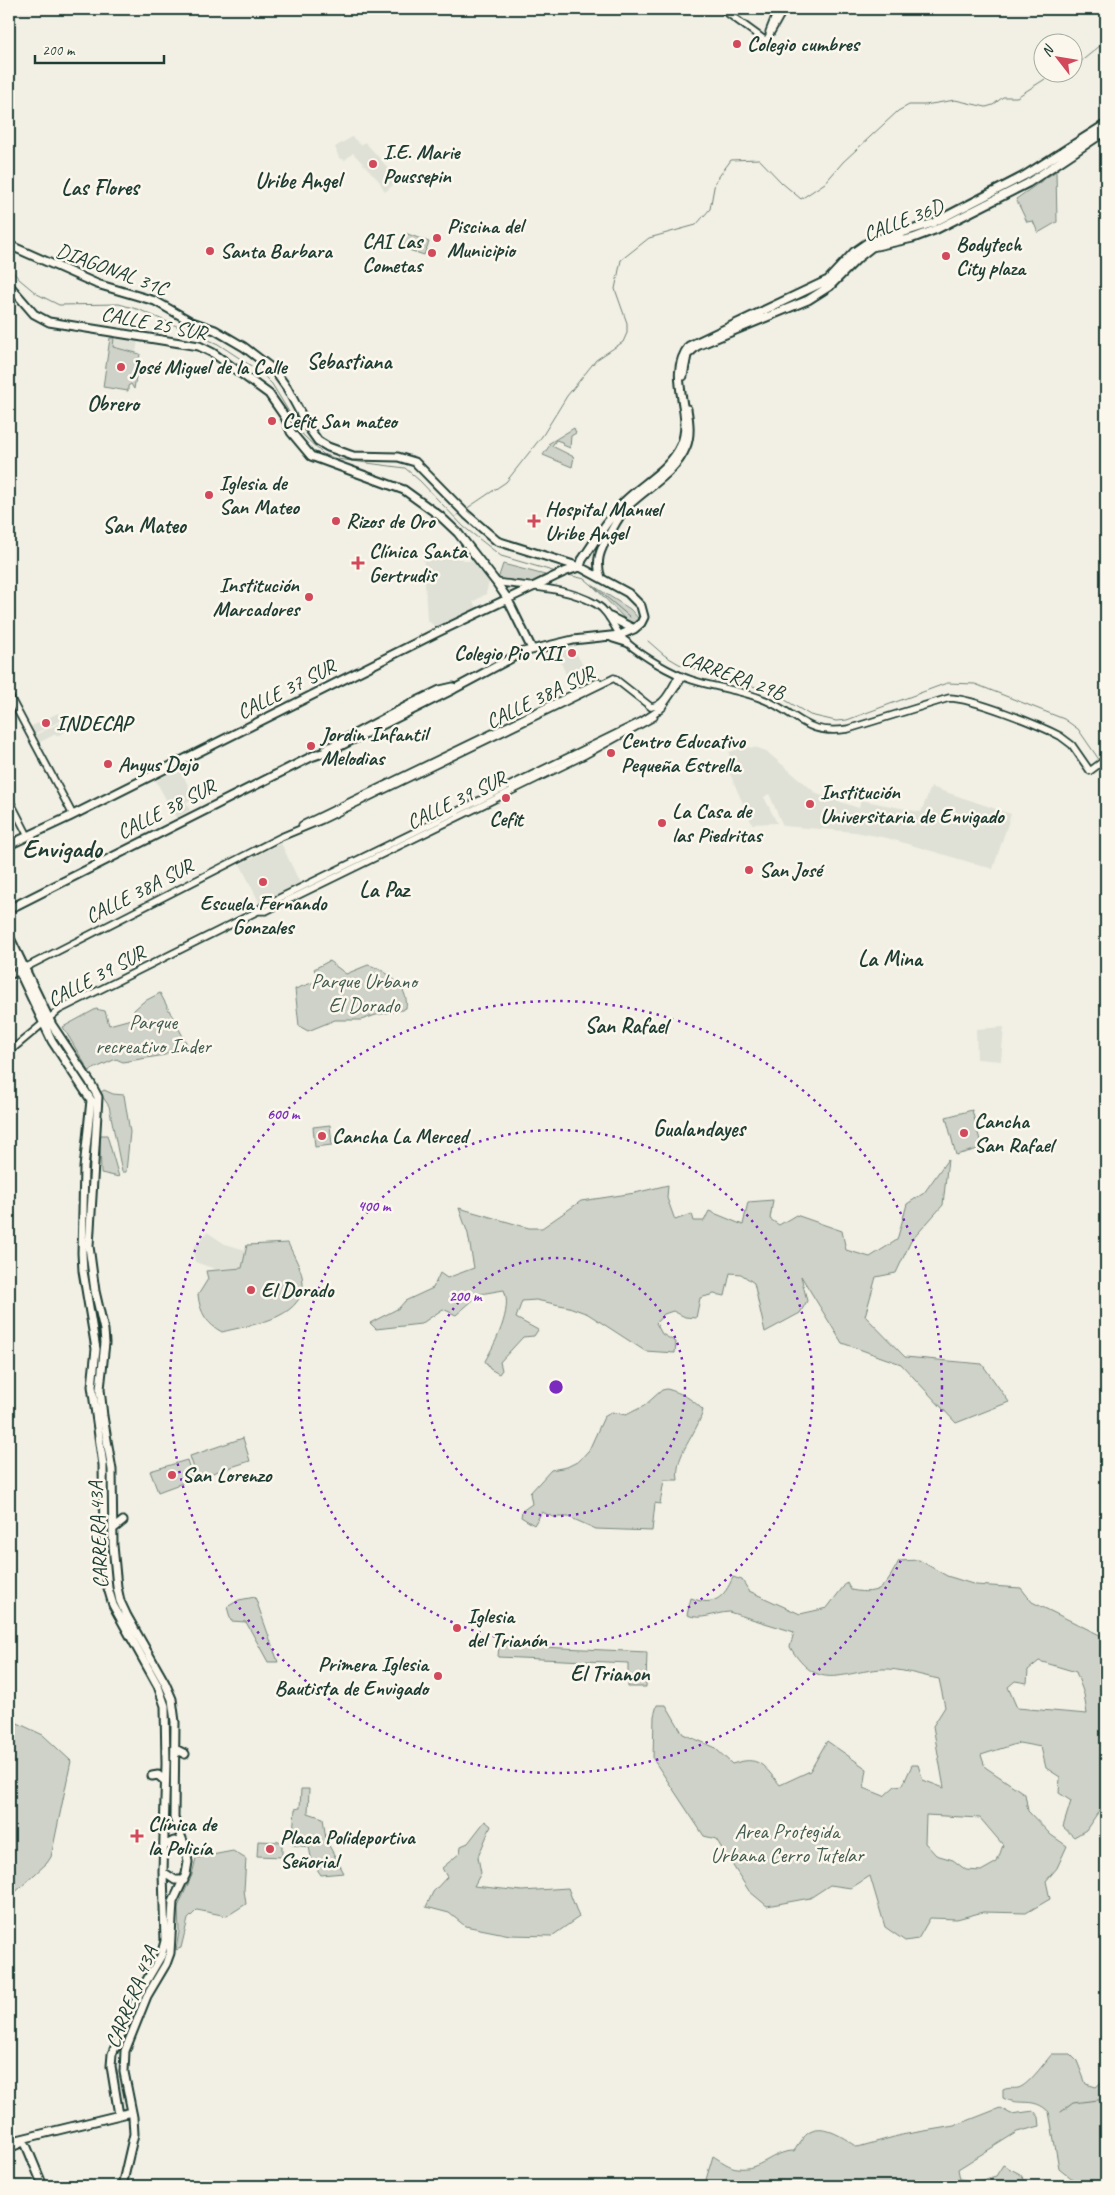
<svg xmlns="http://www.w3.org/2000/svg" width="1115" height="2195" viewBox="0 0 1115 2195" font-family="Caveat,sans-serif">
	<rect width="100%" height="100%" fill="#f2f0e5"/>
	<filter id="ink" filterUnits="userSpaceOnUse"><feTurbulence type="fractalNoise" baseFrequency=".02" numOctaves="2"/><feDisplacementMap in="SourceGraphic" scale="10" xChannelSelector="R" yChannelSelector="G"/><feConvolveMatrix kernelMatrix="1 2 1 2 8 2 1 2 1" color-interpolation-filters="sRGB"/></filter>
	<g filter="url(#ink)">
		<path fill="#e0e1d6" d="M352,137l9,8 4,-3 34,38 -14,12 -6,-11 -26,-28 -8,7 -6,-2 -4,-11z
			M114,336l24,5 -8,45 -24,-4z
			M437,549l30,12 6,-1 16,22 -3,12 -13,8 4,6 -39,21 -11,-9 -4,-70z
			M572,645l16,30h-12l-8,4 -11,-25z
			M58,713l4,7 -28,14 -4,-7z
			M60,723l5,9 -8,4 -1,-2 -18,9 -3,-8z
			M747,747l11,1 8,3 51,43 42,14 2,-8 60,12 10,-25 80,27 -18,55 -106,-31 -32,-6 -72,-6 -14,-32 -5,3 13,26 -25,1 -22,-50 -1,-22z
			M179,768l16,30 -9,4 4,8 -14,8 -20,-37z
			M281,843l20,42 -40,21 -21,-42z
			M1004,1027l-3,34 -24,-2 -1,-30z
			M207,1232l18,12 21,6 -4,18 -27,1 -20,-7 -2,-14z"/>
		<path fill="#cfd2c8" stroke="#77887e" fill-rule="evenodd" d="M1056,171l1,51 -19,11 -5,-12 -6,1 -11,-23z
			M405,233l24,9 -5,13 -24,-8z
			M110,338h4l-1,9 27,7 -6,35 -3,-5 -3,2v5l-25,-4z
			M574,428l2,5 -5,3 -1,12 -7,-3 -1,-3 -6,-2 -4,6 22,11 -2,10 -29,-12 7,-10 -2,-1z
			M503,564l42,11 -16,9 -31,-5z
			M592,585l38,24 9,10 -7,7z
			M329,961l17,13 22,-9c17,4 42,22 38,43l-4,2 -26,5 -15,5h-26l-27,11 -9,-5 -4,-37 25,-9 -6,-11z
			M160,993l28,53 -11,-1 -12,10 -42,7 -7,-3 -27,12 -26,-44 33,-18 9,2 4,14 26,-7 -1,-8 9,-8z
			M104,1090l9,4 11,1 6,37 -4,40h-4l-13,-66 -9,-13z
			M972,1110l10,38 -26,7 -10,-38z
			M330,1125l2,20 -17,2 -2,-20z
			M100,1135h7l12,42 -18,-4z
			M948,1159l-5,46 -32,36 -15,32 -20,4 -11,39 40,41 77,7 27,38 -53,21 -55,-59 -59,-21 -41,-67 6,25 -7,12 -35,19 -11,-49 -13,-9 -11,-1 -5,23 -11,-2 -14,4 -4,20 -11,-1 -12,-6 -9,3 -8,9 6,11 14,8 -1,11 -30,-2 -57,-37 -19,-7 -33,-7 -14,1 -6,17 22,12 -4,6 -11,1 -23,25 2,8 -3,4 -9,-5 -5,-8c10,-17 28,-52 19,-71l-24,4 -24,21 -13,-6 -22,15 -45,5 -6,-6 29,-15 6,-7 28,-13 7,-15 7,5 27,-10 -6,-34 -9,-26 70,20h13l39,-27 54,-8 33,-8 -1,13 8,22 17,-6 2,7h10l5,-10 34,14 5,-23 25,-2 -3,19 9,6 17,-10 46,16 4,19 24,7 27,-17 10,-36 17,-11z
			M288,1243c5,12 15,27 15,41 -1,36 -55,41 -81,48 -15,-8 -22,-19 -24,-37l10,-16 -2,-8 36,-3 5,-23z
			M667,1389c15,4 25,10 36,21 -6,25 -29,44 -25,70h-14l-4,24 -5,-1 -3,28 -56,-2 -27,-12h-16l-11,-5 -8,13 -13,-8 1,-6 10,-7 -2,-11 21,-23 16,-3 12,-6 10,-11 15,-33 8,-5 14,3 18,-9 18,-16z
			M243,1438l7,23 -53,17 -7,-22z
			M187,1460l6,19 -35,13 -8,-21z
			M919,1560l28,16 29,9 45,3 11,14 74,36v163l-20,29 -12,7 -11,-10 8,-26 -12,-8 1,-16 -14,-9 -5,-21 -22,-4 -38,12 4,12 40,27 3,17 23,24 16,11 -10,22 -11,13 4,18 -24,14 -43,-1 -26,7 -27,-1 -12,21 -13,2 -20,-14 -15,-51 -19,12 -21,-3 -20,13 -43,8 -18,-15 -33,-52 -12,-3 -51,-77 1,-43 3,-11h9l17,29 31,13 18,17c27,-9 31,1 48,21l30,-14 17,-30 40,28 -3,19 20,8 11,-10 8,-1 9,-20h6l5,15 21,8 -11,-62 12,-19 -6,-28c-16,-3 -41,-11 -57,-10 -42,3 -64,24 -92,-22l4,-15 -65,-20c-16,1 -27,9 -42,3l4,-17c23,9 33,0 42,-21l9,3 7,11 51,23 27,-6 20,-26 4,8c31,6 34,-4 48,-29zM1039,1661l37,11 8,22 3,20 -70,-6 -9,-21 7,-6 12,2 1,-13zM926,1815l54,3 23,27 -6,17 -16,9 -15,-1 -13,-10 -17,-5 -11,-12z
			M255,1597l23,65h-10l-22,-40 -15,-1 -4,-14 12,-7z
			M499,1645l148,7 -1,35h-18v-24l-130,-6z
			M9,1719l34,16 28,26 -20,96 -4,6 -38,35z
			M301,1789h8l-1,24 15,5 3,22 18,33 -23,2 -9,-13 -3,-15 -17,-2 3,-36 5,-1z
			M485,1821l6,5 -13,31 3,16 -7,13 48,5 46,-3 11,29 -27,19 -42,-1 -45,-9 -16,-13 -23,-6 7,-15 14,-15 -5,-9 18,-15 1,-7 7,-3z
			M258,1841l24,1v15l-25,-1z
			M233,1851l13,8 -2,31 2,14 -19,12 -30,-6 -9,9 -7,29 -5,2 3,-18 -1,-25 14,-32 4,-17z
			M1052,2054h18l7,7 9,23 10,3 10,-9v108h-25l-22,-18 -10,-56c-16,-16 -28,-5 -46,-14v-8c6,-3 10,-1 15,-2 10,-2 27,-26 34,-34z
			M1000,2108l11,6 23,-3 5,6 1,9 -23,6 -59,37 2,10 15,3 21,-6 7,-11 17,9 9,12h-319l-5,-3 8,-27c7,4 17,12 25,12 22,3 34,-17 56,-17 4,-6 10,-16 16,-19 16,-8 35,7 48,15l43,-12 53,-9z"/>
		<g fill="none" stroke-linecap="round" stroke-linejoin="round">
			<path stroke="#6e7f75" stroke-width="1" d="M1072,66l7,-3 27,-22
				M9,267l10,12 18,15 22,11 60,-1 21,6 78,34 41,27 13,13 31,51 20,19 14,5 68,9 15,13 44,46 37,29 55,16
				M466,509l40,-27 37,-47 24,-39 29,-36 27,-18 4,-9v-10l-12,-34 6,-29 28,-22 47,-13 14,-16 5,-27 16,-22 28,-1 23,24 19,16 24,-16 18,-21 55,-51 11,-6h16l30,-5 31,7 7,-2 10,-8h14l39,-25
				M455,517l6,-5
				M568,575l17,4 45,38
				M648,641l16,14 15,9 93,28 38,23 26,6 11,-1 100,-37 28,1 89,35 14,10 22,32
				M1102,764l4,5
				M1061,2112l12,-9 33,-4"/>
			<defs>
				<path id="minor" d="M722,9l44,32 18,-32
					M769,32l9,-23
					M496,582c32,5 71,5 100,22 15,9 18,27 30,38 18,15 44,31 66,38 24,8 50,10 73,20 34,14 40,36 83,29l101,-31c23,0 90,27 111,38l12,9 18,26 16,-12
					M614,678l37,29
					M9,695l64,120
					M651,707c14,-1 22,-22 28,-32
					M660,710l23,-33
					M9,799l19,37
					M302,825l296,-143
					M258,911h8l317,-155 71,-39
					M9,976l272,-139 41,-17 292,-142
					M9,1052l50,-42 199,-99 5,-5 379,-185 20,-13"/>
				<path id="major" d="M9,245l88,39 58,17 37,21 23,8 29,17 30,23 13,18 21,39 10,14 10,6 25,9 45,1 17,5 52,53 30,26 83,26 48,26 13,13 3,11 -3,6 -7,6 -14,6 -47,5 -50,12 -69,37 -118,59 -22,8
					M9,285l25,29 15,8 150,24 14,7 56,41 16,23 6,15 20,24 93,34 36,26 18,17 38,49 11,16 25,51
					M683,376l4,-21 10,-9 111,-46 22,-14 28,-28 14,-11 41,-9 24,-9 91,-46 78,-52
					M580,567l2,-7c14,-20 26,-42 43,-59 18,-18 45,-31 56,-56 14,-33 -16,-68 8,-99l139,-66 26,-28 16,-11 32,-8 31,-10 91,-47 82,-52
					M601,578c-6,-17 -1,-28 8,-43 6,-11 12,-23 21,-31 19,-18 46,-32 56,-57 5,-12 3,-26 1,-38
					M610,617l24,12
					M613,638l13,4
					M326,749l85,-45 29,-14 13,-3
					M9,845l60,-28 369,-185 126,-60 15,-5
					M9,909l308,-155
					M9,936l43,89 38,57 8,15 -9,149 6,45 9,39 1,13 -5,46 3,27 9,54 1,75 4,42 3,14 7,15 38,67 7,16 3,23 -1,96 12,31 2,13 -2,12 -13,28 -3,51 -4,11 -19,32 -22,55 -1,21 9,45 1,17 -12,52
					M9,950l43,91 39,59 -7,68 -2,85 1,18 13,78 -4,37 11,79 1,80 4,43 5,17 45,81 7,20 1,58 -3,108 2,69 -4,15 -20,34 -29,64 -1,12 8,49
					M113,1529l10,-8
					M175,1749l10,5
					M152,1776l6,-1 7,6
					M164,1846l10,-5 10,2
					M163,1872l12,8h9
					M9,2142l123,-30
					M26,2145l17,41
					M9,2148l12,-5"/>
			</defs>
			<use href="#minor" stroke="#1f3d34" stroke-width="9"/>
			<use href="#major" stroke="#1f3d34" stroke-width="11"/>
			<use href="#minor" stroke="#fbf7ec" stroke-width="5.5"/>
			<use href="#major" stroke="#fbf7ec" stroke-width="7"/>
		</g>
	</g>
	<g fill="none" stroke="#7b2cbf" stroke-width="2.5" stroke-dasharray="2.5 5">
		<circle cx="556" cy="1387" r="129"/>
		<circle cx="556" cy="1387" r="257"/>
		<circle cx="556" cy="1387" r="386"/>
	</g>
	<g fill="#d1495b" stroke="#fbf7ec" stroke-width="2">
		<circle cx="737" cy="44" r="5"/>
		<circle cx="373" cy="164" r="5"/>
		<circle cx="437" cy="238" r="5"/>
		<circle cx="210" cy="251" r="5"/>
		<circle cx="432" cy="253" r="5"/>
		<circle cx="946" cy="256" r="5"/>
		<circle cx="121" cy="367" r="5"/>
		<circle cx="272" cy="421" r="5"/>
		<circle cx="209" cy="495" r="5"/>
		<circle cx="336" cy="521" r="5"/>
		<path d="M531.5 513.5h5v5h5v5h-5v5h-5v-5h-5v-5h5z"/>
		<path d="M355.5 555.5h5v5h5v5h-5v5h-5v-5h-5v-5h5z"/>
		<circle cx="309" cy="597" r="5"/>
		<circle cx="572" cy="653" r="5"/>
		<circle cx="46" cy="723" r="5"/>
		<circle cx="311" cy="746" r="5"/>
		<circle cx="611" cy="753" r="5"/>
		<circle cx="108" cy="764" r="5"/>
		<circle cx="506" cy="798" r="5"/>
		<circle cx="810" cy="804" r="5"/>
		<circle cx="662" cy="823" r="5"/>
		<circle cx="749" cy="870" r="5"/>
		<circle cx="263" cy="882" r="5"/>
		<circle cx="964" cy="1133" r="5"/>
		<circle cx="322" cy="1136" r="5"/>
		<circle cx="251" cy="1290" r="5"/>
		<circle cx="172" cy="1475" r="5"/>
		<circle cx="457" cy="1628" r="5"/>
		<circle cx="438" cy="1676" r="5"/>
		<path d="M134.5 1828.5h5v5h5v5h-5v5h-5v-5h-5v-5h5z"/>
		<circle cx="270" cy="1849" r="5"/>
	</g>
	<g text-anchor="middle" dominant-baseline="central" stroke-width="5" stroke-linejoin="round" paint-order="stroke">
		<g font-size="21" font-weight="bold" fill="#1f3d34" stroke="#fbf7ec" text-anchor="start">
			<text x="747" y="44">Colegio cumbres</text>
			<text x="383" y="152">I.E. Marie<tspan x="383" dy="24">Poussepin</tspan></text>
			<text x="447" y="226">Piscina del<tspan x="447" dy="24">Municipio</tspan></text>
			<text x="422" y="241" text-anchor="end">CAI Las<tspan x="422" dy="24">Cometas</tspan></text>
			<text x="956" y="244">Bodytech<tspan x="956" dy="24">City plaza</tspan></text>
			<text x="220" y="251">Santa Barbara</text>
			<text x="131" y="367">José Miguel de la Calle</text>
			<text x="282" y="421">Cefit San mateo</text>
			<text x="219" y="483">Iglesia de<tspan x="219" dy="24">San Mateo</tspan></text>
			<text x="545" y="509">Hospital Manuel<tspan x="545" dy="24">Uribe Angel</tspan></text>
			<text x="346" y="521">Rizos de Oro</text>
			<text x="369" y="551">Clínica Santa<tspan x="369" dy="24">Gertrudis</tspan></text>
			<text x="299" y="585" text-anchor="end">Institución<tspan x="299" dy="24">Marcadores</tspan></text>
			<text x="562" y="653" text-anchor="end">Colegio Pio XII</text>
			<text x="56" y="723">INDECAP</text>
			<text x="321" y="734">Jordin Infantil<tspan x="321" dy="24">Melodias</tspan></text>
			<text x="621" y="741">Centro Educativo<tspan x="621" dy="24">Pequeña Estrella</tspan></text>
			<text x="118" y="764">Anyus Dojo</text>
			<text x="820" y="792">Institución<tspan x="820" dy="24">Universitaria de Envigado</tspan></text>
			<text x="672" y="811">La Casa de<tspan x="672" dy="24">las Piedritas</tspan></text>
			<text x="506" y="819" text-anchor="middle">Cefit</text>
			<text x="759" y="870">San José</text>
			<text x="263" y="903" text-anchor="middle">Escuela Fernando<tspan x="263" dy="24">Gonzales</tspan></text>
			<text x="974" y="1121">Cancha<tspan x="974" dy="24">San Rafael</tspan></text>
			<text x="332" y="1136">Cancha La Merced</text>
			<text x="261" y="1290">El Dorado</text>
			<text x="182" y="1475">San Lorenzo</text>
			<text x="467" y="1616">Iglesia<tspan x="467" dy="24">del Trianón</tspan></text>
			<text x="428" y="1664" text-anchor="end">Primera Iglesia<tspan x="428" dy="24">Bautista de Envigado</tspan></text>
			<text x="148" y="1824">Clínica de<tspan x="148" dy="24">la Policía</tspan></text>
			<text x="280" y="1837">Placa Polideportiva<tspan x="280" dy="24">Señorial</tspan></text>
		</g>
		<g font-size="21" fill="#1f3d34" stroke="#fbf7ec">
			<text transform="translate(903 220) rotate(-21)">CALLE 36D</text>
			<text transform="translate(112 269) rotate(20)">DIAGONAL 31C</text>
			<text transform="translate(154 323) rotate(11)">CALLE 25 SUR</text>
			<text transform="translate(733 675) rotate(20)">CARRERA 29B</text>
			<text transform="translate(286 689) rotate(-27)">CALLE 37 SUR</text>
			<text transform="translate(540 697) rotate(-26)">CALLE 38A SUR</text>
			<text transform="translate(456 800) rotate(-26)">CALLE 39 SUR</text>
			<text transform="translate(166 809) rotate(-27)">CALLE 38 SUR</text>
			<text transform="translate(139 891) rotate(-27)">CALLE 38A SUR</text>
			<text transform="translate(96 976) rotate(-28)">CALLE 39 SUR</text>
			<text transform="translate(98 1535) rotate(-93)">CARRERA 43A</text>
			<text transform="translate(131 1997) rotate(-68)">CARRERA 43A</text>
		</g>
		<g font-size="21" fill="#425b52" stroke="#fbf7ec">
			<text x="364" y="981">Parque Urbano<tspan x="364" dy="24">El Dorado</tspan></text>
			<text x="153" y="1022">Parque<tspan x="153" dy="24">recreativo Inder</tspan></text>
			<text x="787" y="1831">Area Protegida<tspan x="787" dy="24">Urbana Cerro Tutelar</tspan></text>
		</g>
		<g font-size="22" font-weight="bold" fill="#1f3d34" stroke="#fbf7ec">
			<text x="298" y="181">Uribe Angel</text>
			<text x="100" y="188">Las Flores</text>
			<text x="349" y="362">Sebastiana</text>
			<text x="113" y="404">Obrero</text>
			<text x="144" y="526">San Mateo</text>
			<text x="384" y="890">La Paz</text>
			<text x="890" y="959">La Mina</text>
			<text x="626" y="1026">San Rafael</text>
			<text x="699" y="1129">Gualandayes</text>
			<text x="610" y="1674">El Trianon</text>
		</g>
		<g font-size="26" font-weight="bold" fill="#1f3d34" stroke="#fbf7ec">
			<text x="62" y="848">Envigado</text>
		</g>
	</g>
	<circle cx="556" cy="1387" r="8" fill="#7b2cbf" stroke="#fbf7ec" stroke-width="2.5"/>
	<g font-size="15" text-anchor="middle" font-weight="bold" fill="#7b2cbf" stroke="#fbf7ec" stroke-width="5" stroke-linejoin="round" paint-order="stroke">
		<text x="283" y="1119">600 m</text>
		<text x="374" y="1211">400 m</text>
		<text x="465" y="1301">200 m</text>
	</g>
	<rect width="1115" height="2195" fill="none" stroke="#fbf7ec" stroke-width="30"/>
	<rect x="15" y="15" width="1085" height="2165" fill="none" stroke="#1f3d34" stroke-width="2" filter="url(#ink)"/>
	<g transform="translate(1058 58) rotate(301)"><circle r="24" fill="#fbf7ec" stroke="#a3ada2"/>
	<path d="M0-4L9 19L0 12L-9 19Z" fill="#d1495b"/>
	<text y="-8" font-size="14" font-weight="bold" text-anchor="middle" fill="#1f3d34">N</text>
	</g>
	<path d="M35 55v8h129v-8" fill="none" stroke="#1f3d34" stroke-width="2.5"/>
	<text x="42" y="55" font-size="15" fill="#1f3d34" stroke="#fbf7ec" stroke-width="4" paint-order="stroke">200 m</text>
</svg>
